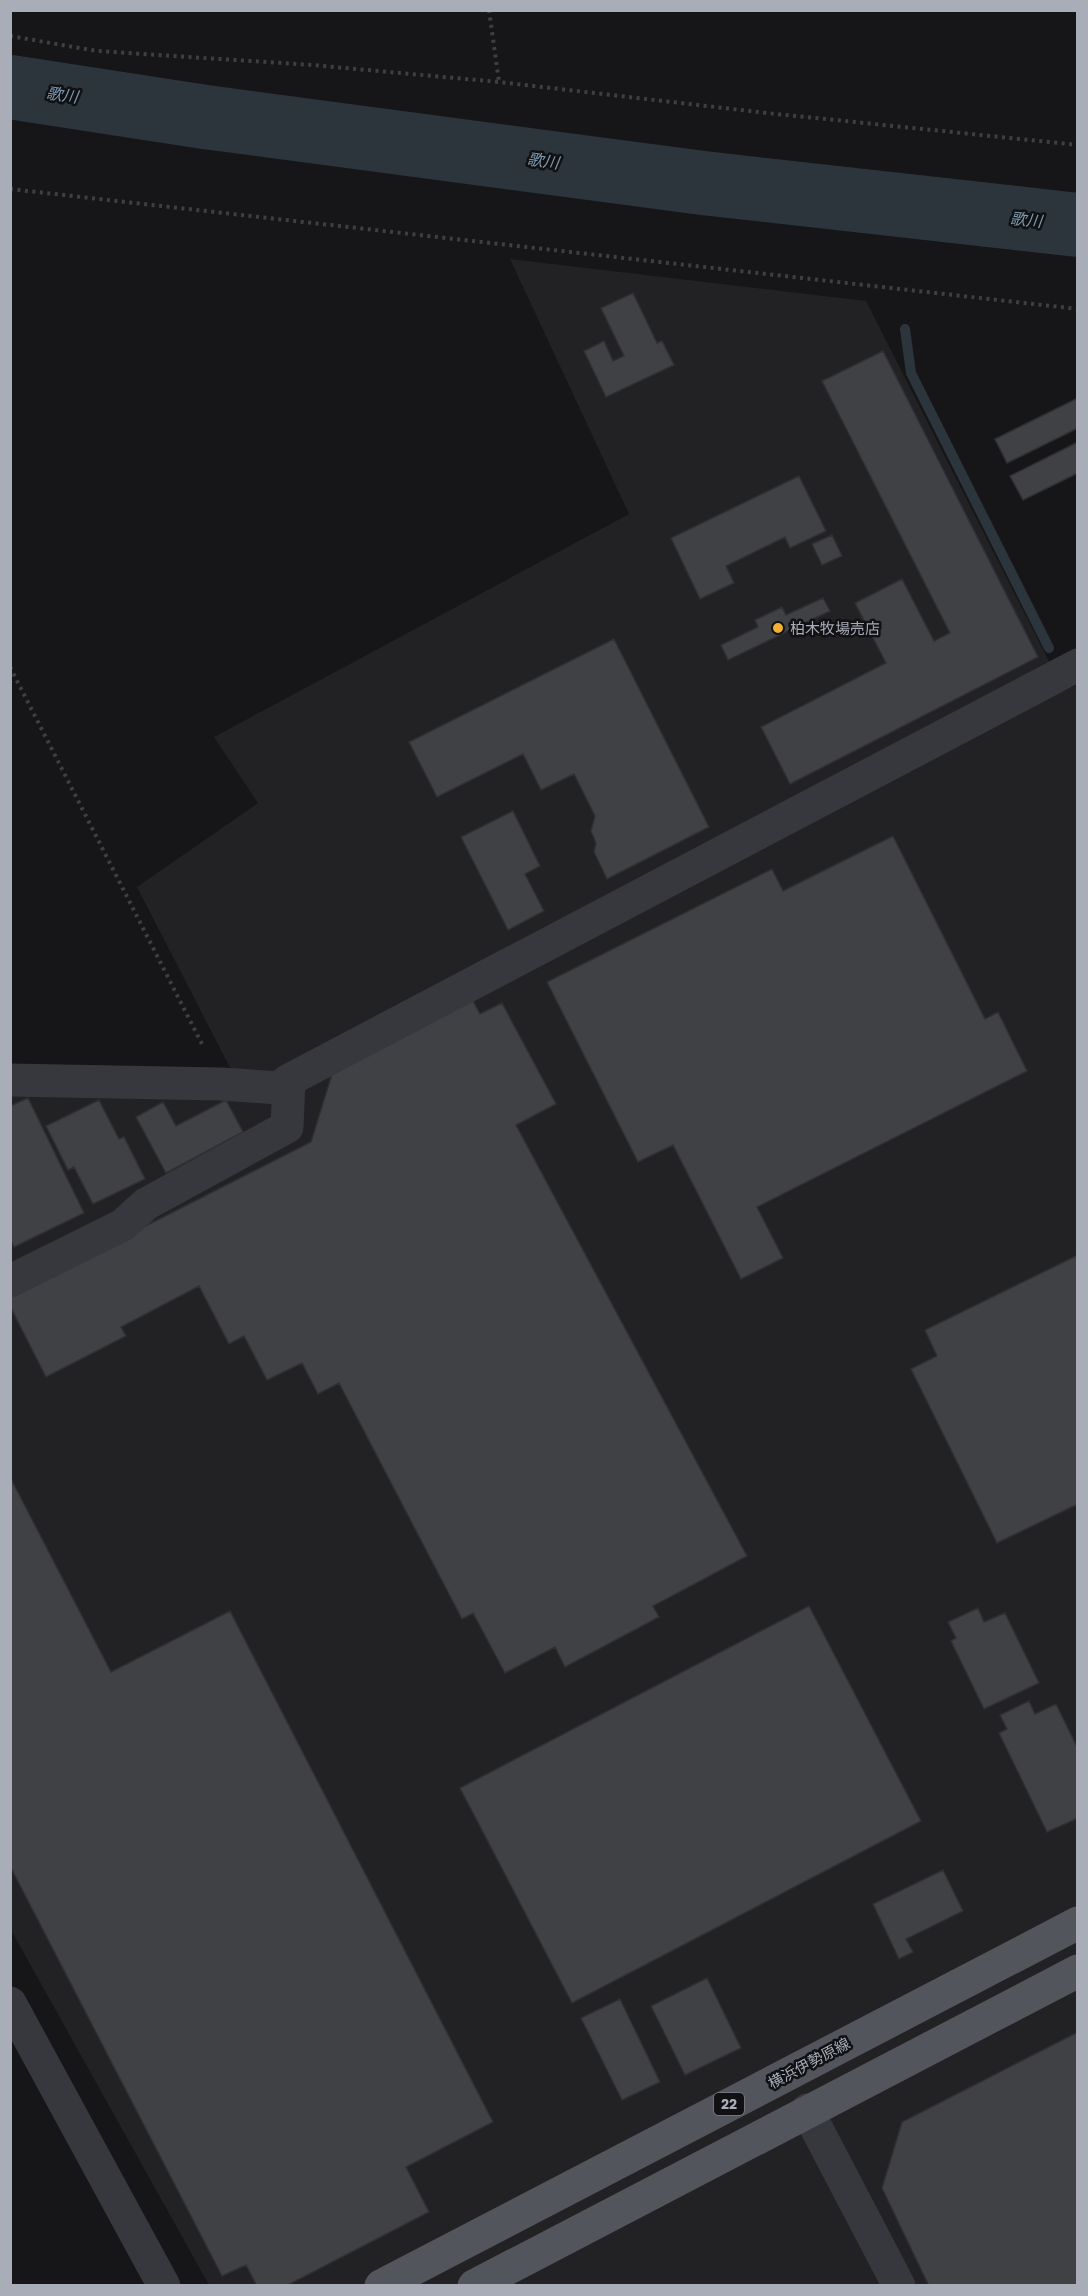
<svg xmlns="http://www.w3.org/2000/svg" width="1088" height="2296" viewBox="0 0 1088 2296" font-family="Poppins,'Noto Sans JP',sans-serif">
	<rect width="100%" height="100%" fill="#161618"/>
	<path fill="#222225" d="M510,259l356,42 198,390 13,-6v1600h-868l-198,-355 -1,-839 231,-2 -104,-202 121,-84 -44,-66 415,-223z"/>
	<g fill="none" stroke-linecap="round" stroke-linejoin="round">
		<path stroke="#2c353c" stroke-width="10" d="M905,329l6,44 138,275"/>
		<path stroke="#2c353c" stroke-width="64" d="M10,87l195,30 498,66 375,42"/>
	</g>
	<path fill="#404145" stroke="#303034" stroke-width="1.5" d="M633,293l24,50 5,-2 12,24 -68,32 -22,-46 20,-10 9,20 11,-5 -23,-48z
		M883,351l155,306 -248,127 -29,-57 125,-64 -31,-60 47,-24 32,62 16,-8 -128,-252z
		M1078,398v30l-71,35 -12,-24z
		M1078,442v31l-55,27 -13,-24z
		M799,476l27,55 -36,17 -5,-11 -59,29 8,17 -34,16 -29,-61z
		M832,535l10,21 -20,9 -10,-21z
		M823,598l7,13 -102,49 -7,-15 37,-18 -3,-7 27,-13 4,8z
		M614,639l95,188 -102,52 -13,-27 2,-9 -5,-12 4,-15 -21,-42 -33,16 -18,-36 -86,43 -28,-55z
		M513,811l27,55 -15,8 19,37 -36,19 -47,-93z
		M893,836l92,183 13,-7 29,59 -270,136 26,51 -42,21 -68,-134 -35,17 -91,-180 225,-113 11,22z
		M471,997l9,17 22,-11 54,101 -40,21 231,431 -94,50 6,11 -94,50 -10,-20 -50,26 -32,-60 -11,6 -123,-236 -21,11 -16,-31 -35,17 -23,-44 -15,8 -30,-58 -78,41 5,9 -80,41 -36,-71v-11l301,-153 22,-71z
		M28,1098l56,115 -70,34 -4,-8v-133z
		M99,1100l20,39 5,-2 21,42 -52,25 -19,-37 -6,3 -22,-44z
		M226,1100l17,32 -77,41 -30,-56 27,-15 13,24z
		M1078,1255v249l-81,39 -86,-174 26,-13 -12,-26z
		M10,1477l101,195 119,-61 263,511 -87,45 23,45 -143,74h-29l-11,-21 -24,11 -212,-410z
		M809,1606l112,215 -349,182 -112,-215z
		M978,1608l6,14 21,-9 34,70 -55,26 -33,-68 5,-3 -8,-16z
		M1029,1701l6,13 21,-10 22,45v69l-31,14 -48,-99 8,-4 -7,-14z
		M943,1870l20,41 -57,28 7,13 -14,7 -26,-55z
		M707,1978l34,70 -56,27 -34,-69z
		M620,1999l40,83 -38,18 -41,-82z
		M1078,2032v254h-149l-47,-98 20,-66z"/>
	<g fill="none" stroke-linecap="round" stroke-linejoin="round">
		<path stroke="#3d3f44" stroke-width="4" stroke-dasharray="3 4.5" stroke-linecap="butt" d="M489,10l10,72
			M10,36l87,15 215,14 187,17 268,31 311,32
			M10,189l1068,120
			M10,667l194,381"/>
		<path stroke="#37383d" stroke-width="33" d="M10,1080l211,4 58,4 10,-8
			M10,1281l113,-56 23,-21 141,-77 2,-47 789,-415
			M10,2003l154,283
			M807,2110l92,176"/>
		<path stroke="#53555c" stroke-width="33" d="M381,2286l697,-363
			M474,2286l604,-315"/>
	</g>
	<circle fill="#f2b134" stroke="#111113" stroke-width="2" cx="778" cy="628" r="6"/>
	<g text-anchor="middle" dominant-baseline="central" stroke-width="5" stroke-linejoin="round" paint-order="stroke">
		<rect fill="#111113" stroke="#7b7e86" stroke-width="1.5" x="714" y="2093" width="30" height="22" rx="4.5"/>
		<g font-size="14" font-weight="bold" fill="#a8adb8">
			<text x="729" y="2104">22</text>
		</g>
		<g font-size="15" fill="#a8adb8" stroke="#111113" text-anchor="start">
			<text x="790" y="628">柏木牧場売店</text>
		</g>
		<g font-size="15" fill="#a8adb8" stroke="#111113">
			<text transform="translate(809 2063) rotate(-28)">横浜伊勢原線</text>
		</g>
		<g font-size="16" font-style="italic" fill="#7f9bb3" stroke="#111113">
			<text transform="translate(62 95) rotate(8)">歌川</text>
			<text transform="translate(543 161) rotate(8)">歌川</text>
			<text transform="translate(1026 220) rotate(6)">歌川</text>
		</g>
	</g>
	<rect width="1088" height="2296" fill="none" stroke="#a8adb8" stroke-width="24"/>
</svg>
